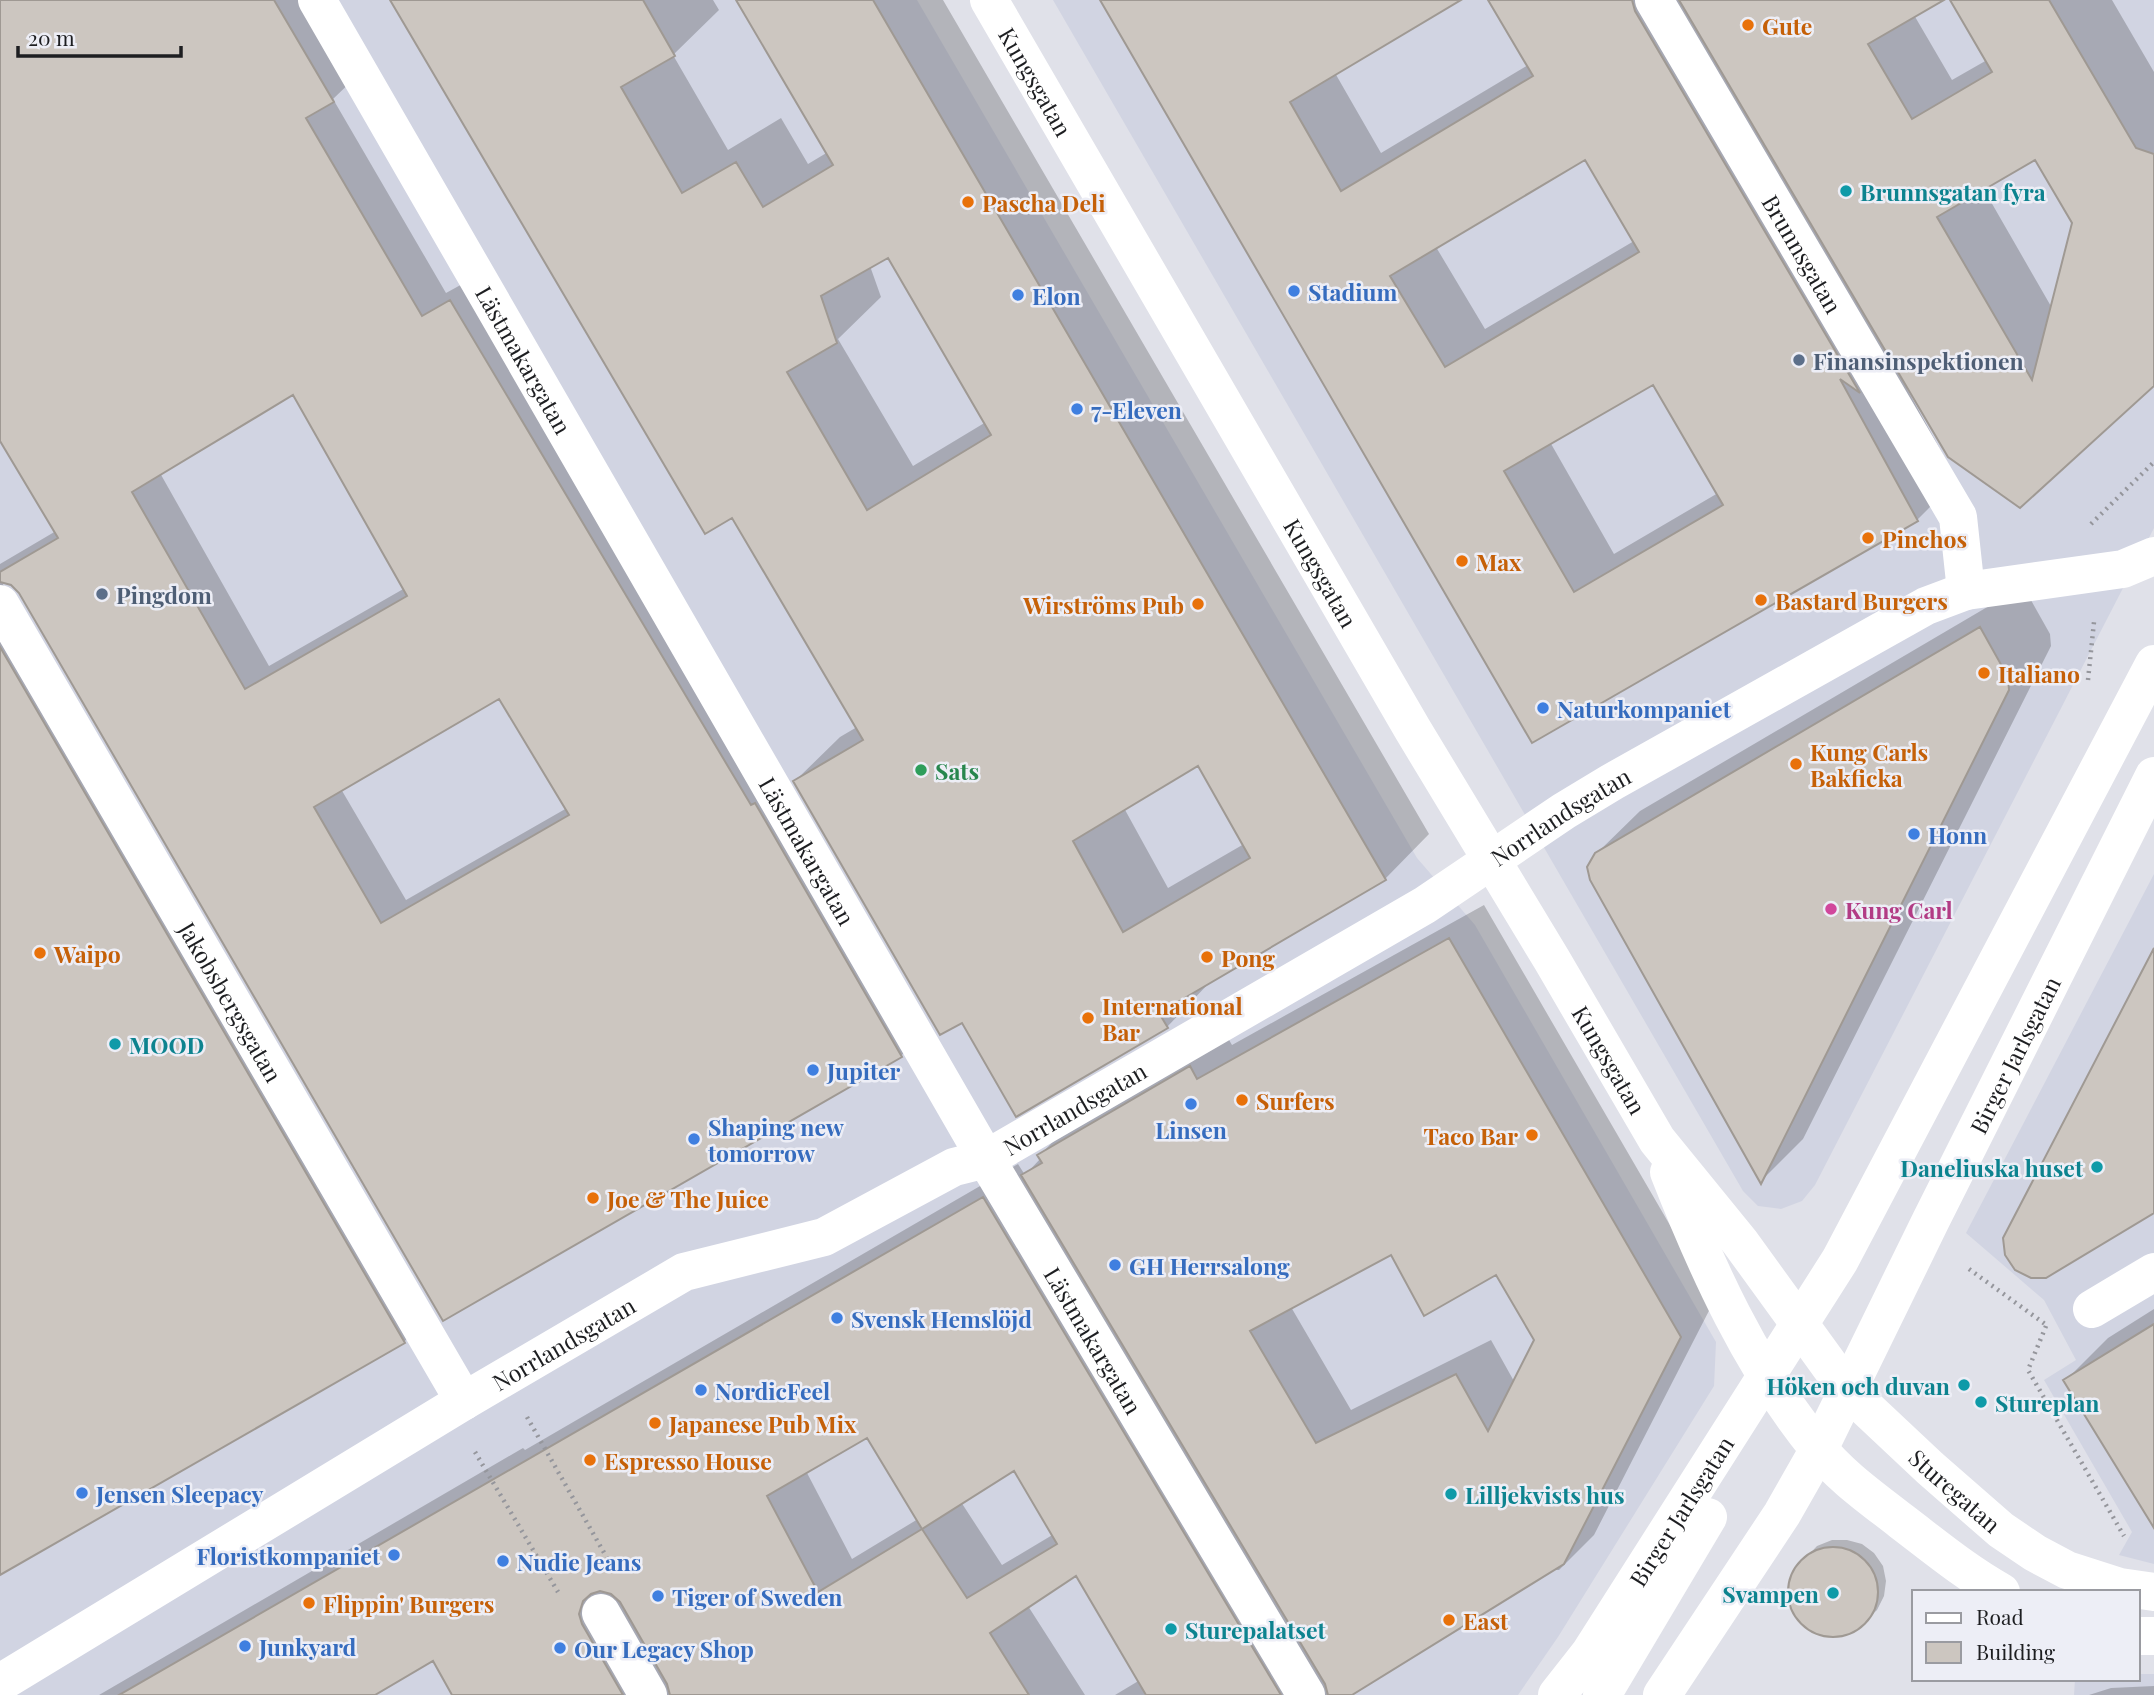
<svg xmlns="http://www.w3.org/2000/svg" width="2154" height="1695" viewBox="0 0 2154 1695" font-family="'Playfair Display',serif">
	<rect width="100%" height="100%" fill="#e0e1e9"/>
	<path fill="#d1d4e2" d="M0,0h917l500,858 58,67 241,417 -2,44 -156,251 -40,58h-1518z
		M1053,0h1101v528l-339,657 -13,16 -21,8 -23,-3 -15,-15z
		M2154,874v690l-35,-9 13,-23 -88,-152 32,-20 -32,-60 -78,-67z
		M2138,1674h16v21h-80l1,-16h63z"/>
	<path fill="#0003" fill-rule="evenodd" d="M0,0h312l45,76 -24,23 113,194 29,-16 450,754 -24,25 -457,263 -424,-727 -9,-9 -9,-2 3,9 423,727 -24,25 -404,231v-1009l56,-33 -56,-93zM294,393l111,195 -136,78 -109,-193zM499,697l68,111 -161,92 -65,-111z
		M392,0h321l6,10 -46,45 55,95 53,-32 27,46 20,-12 -90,-152h205l486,834 -44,45 -174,102 -44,46 -205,-7 -167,-239 45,-44 17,-10 -125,-211zM888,256l98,166 -73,44 -75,-127 43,-42 -11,-31zM1198,764l46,80 -76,44 -44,-80z
		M1102,0h356l-123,73 46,80 147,-88 -38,-65h450l-26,15 38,65 35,-20 -35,-60h160l42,72v311l-245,5 -2,1 50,91 -40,40 -384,220zM2035,157l39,66 -22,85 -69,-120zM1586,158l48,83 -149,88 -49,-82zM1653,382l65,111 -104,61 -64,-112z
		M2023,586l27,48 1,12 -248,493 -42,42 -165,-327 44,-43z
		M1484,905l230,396 -120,234 -35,35h-6l-206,125h-232l25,-15 -63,-107 -49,33 57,89h-631l-20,-36 -62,36h-273l424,-247 2,2 493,-286 7,11 16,-17 -1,-3 34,-35 151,-87 7,12zM1391,1253l106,20 39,67 -21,43 -24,-43 -140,70 -60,-103zM868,1436l50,83 -66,40 -46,-88zM1015,1468l39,66 -52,31 -41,-63z
		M2154,1309v201l-88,-130 42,-42z
		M1832,1540h15l15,4 12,9 9,13 3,15 -2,15 -7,14 -21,20 -13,5 -16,1 -14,-4 -12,-10 -9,-12 -3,-15 2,-15 7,-14 19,-20z
		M2154,1686v9h-65l22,-7z"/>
	<path fill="#ccc6c0" stroke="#9f9993" stroke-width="2" fill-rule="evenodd" d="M0,0h274l60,102 -28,16 116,198 28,-16 301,505 4,-2 147,254 -459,264 -424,-728 -8,-8 -11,-3v-10l58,-34 -58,-97zM293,395l114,201 -162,93 -113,-197zM499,699l70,116 -188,108 -67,-116z
		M390,0h253l32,56 -54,31 61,106 54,-31 27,45 70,-42 -97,-165h137l513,880 -227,133 9,15 -152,89 -54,-94 -22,12 -147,-254 70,-41 -131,-222 -27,16zM888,258l103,177 -124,75 -80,-138 50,-29 -16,-47zM1198,766l52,92 -127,74 -50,-91z
		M1100,0h361l-171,102 51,89 192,-115 -45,-76h144l3,11 225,382 -20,-14 78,142 -386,222zM1585,160l54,92 -194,115 -55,-91zM1653,385l70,120 -149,87 -70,-121z
		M1679,0h265l-76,44 44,75 80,-47 -42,-72h99l87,148 18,6v232l-134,122 -72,-51zM2035,160l37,63 -40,157 -95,-163z
		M1980,627l28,50 1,13 -248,494 -171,-304 -3,-13 8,-14z
		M0,647l405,696 -405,232z
		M1449,938l232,399 -117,227 -212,131h-24l-3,-11 -304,-509 21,-12 -5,-8 153,-89 7,13zM1391,1255l33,61 72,-41 38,65 -46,91 -32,-57 -140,69 -66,-112z
		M2154,948v265l-108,65h-15l-16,-8 -10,-15 -2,-17z
		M983,1197l298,498h-135l-70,-119 -86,57 39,62h-359l-3,-11 -47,-82 -9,-8 -11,-3 -9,3 -8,7 -4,13 3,10 41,71h-171l-19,-34 -58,34h-256zM867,1438l55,91 92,-58 43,73 -90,54 -45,-69 -104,63 -51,-96z
		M2154,1324v204l-91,-148z
		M1788 1592a45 45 0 1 1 90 0a45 45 0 1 1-90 0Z"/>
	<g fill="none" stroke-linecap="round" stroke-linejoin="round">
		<path stroke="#95969c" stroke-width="4.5" stroke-dasharray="2 5" stroke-linecap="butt" d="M2091,524l63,-62
			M2088,680l6,-58
			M1969,1269l76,55
			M2046,1326l-18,44 96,166
			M527,1417l84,148
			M475,1452l83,140"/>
		<g stroke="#fff" stroke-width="38">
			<path id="s1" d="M317,0l669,1159 320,536"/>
			<path id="s2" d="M989,0l424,730 139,230 105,180 83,102 108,149 82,77 71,62 34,23 32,17 53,17 34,5"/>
			<path id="s3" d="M1654,0l304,517 8,74"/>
			<path id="s4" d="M0,604l464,797"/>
			<path d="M1669,1172c38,97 82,194 148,275 23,29 56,52 84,74 33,25 64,51 100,71"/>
			<path d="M2092,1309l62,-37"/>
			<path d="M601,1613l47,82"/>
			<path d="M2138,1636h16"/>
			<path id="s5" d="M0,1683l464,-282 220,-129 140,-35 130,-70 32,-8 439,-254 139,-94 48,-29 314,-176 40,-15 157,-22 31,-13"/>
			<path id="s6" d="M1557,1695l33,-42 250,-393 314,-596"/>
			<path d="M1602,1695l106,-178"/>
			<path id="s7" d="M1662,1695l120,-181 37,-65 112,-229 223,-444"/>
		</g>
	</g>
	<g fill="#e8710a" stroke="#edeef6" stroke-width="2.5">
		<circle cx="1748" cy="25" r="7"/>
		<circle cx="968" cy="202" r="7"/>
		<circle cx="1868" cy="538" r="7"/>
		<circle cx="1462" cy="561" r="7"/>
		<circle cx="1761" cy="600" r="7"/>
		<circle cx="1198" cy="604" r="7"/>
		<circle cx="1984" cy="673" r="7"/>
		<circle cx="1796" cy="764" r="7"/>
		<circle cx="40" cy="953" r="7"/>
		<circle cx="1207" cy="957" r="7"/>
		<circle cx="1088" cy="1018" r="7"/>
		<circle cx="1242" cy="1100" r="7"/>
		<circle cx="1532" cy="1135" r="7"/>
		<circle cx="593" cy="1198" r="7"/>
		<circle cx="655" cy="1423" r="7"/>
		<circle cx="590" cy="1460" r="7"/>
		<circle cx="309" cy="1603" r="7"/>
		<circle cx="1449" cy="1620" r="7"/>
	</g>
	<g fill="#0f9aa8" stroke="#edeef6" stroke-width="2.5">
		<circle cx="1846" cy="191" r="7"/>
		<circle cx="115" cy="1044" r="7"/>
		<circle cx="2097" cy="1167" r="7"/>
		<circle cx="1964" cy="1385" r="7"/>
		<circle cx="1981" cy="1402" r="7"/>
		<circle cx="1451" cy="1494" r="7"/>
		<circle cx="1833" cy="1593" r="7"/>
		<circle cx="1171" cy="1629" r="7"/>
	</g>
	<g fill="#3f7fe0" stroke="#edeef6" stroke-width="2.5">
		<circle cx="1294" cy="291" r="7"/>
		<circle cx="1018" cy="295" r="7"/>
		<circle cx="1077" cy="409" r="7"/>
		<circle cx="1543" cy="708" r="7"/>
		<circle cx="1914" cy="834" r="7"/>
		<circle cx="813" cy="1070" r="7"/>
		<circle cx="1191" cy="1104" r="7"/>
		<circle cx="694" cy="1139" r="7"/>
		<circle cx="1115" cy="1265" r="7"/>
		<circle cx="837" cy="1318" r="7"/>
		<circle cx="701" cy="1390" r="7"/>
		<circle cx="82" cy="1493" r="7"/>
		<circle cx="394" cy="1555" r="7"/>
		<circle cx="503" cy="1561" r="7"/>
		<circle cx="658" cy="1596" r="7"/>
		<circle cx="245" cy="1646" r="7"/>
		<circle cx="560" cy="1648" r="7"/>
	</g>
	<g fill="#5c6f8a" stroke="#edeef6" stroke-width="2.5">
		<circle cx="1799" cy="360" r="7"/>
		<circle cx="102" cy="594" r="7"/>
	</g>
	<circle fill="#2e9e5b" stroke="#edeef6" stroke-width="2.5" cx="921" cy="770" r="7"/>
	<circle fill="#d1479c" stroke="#edeef6" stroke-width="2.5" cx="1831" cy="909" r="7"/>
	<g text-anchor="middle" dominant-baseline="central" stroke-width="5" stroke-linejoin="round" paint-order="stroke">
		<g font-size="23" font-weight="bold" fill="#c56008" stroke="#edeef6" text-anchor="start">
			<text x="1762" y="25">Gute</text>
			<text x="982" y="202">Pascha Deli</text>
			<text x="1882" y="538">Pinchos</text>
			<text x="1476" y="561">Max</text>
			<text x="1775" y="600">Bastard Burgers</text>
			<text x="1184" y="604" text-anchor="end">Wirströms Pub</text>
			<text x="1998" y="673">Italiano</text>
			<text x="1810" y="751">Kung Carls<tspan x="1810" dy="26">Bakficka</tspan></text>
			<text x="54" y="953">Waipo</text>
			<text x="1221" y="957">Pong</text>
			<text x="1102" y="1005">International<tspan x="1102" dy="26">Bar</tspan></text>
			<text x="1256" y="1100">Surfers</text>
			<text x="1518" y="1135" text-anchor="end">Taco Bar</text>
			<text x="607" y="1198">Joe &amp; The Juice</text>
			<text x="669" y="1423">Japanese Pub Mix</text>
			<text x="604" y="1460">Espresso House</text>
			<text x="323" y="1603">Flippin' Burgers</text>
			<text x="1463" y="1620">East</text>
		</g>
		<g font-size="23" fill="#1d1e21" stroke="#edeef6">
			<text stroke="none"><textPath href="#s2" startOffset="94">Kungsgatan</textPath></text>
			<text stroke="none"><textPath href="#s3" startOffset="294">Brunnsgatan</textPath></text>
			<text stroke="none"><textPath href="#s1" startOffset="415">Lästmakargatan</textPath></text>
			<text stroke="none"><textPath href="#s2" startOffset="662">Kungsgatan</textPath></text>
			<text stroke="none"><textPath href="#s5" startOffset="1792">Norrlandsgatan</textPath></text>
			<text stroke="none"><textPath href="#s1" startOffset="982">Lästmakargatan</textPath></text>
			<text stroke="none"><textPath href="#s4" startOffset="460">Jakobsbergsgatan</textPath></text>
			<text stroke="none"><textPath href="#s7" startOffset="732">Birger Jarlsgatan</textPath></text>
			<text stroke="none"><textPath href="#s2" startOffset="1228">Kungsgatan</textPath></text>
			<text stroke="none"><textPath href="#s5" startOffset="1225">Norrlandsgatan</textPath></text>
			<text stroke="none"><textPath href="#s1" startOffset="1549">Lästmakargatan</textPath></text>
			<text stroke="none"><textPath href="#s5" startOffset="658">Norrlandsgatan</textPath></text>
			<text stroke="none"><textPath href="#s2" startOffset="1783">Sturegatan</textPath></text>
			<text stroke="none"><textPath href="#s6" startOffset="222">Birger Jarlsgatan</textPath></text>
		</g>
		<g font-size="23" font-weight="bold" fill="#0d838f" stroke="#edeef6" text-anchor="start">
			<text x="1860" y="191">Brunnsgatan fyra</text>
			<text x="129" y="1044">MOOD</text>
			<text x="2083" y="1167" text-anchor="end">Daneliuska huset</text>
			<text x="1950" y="1385" text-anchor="end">Höken och duvan</text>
			<text x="1995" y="1402">Stureplan</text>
			<text x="1465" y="1494">Lilljekvists hus</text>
			<text x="1819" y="1593" text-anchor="end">Svampen</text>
			<text x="1185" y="1629">Sturepalatset</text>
		</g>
		<g font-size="23" font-weight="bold" fill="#366cbe" stroke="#edeef6" text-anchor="start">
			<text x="1308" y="291">Stadium</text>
			<text x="1032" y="295">Elon</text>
			<text x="1091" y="409">7-Eleven</text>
			<text x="1557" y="708">Naturkompaniet</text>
			<text x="1928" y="834">Honn</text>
			<text x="827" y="1070">Jupiter</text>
			<text x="708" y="1126">Shaping new<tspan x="708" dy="26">tomorrow</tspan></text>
			<text x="1191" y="1129" text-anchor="middle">Linsen</text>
			<text x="1129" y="1265">GH Herrsalong</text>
			<text x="851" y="1318">Svensk Hemslöjd</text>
			<text x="715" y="1390">NordicFeel</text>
			<text x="96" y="1493">Jensen Sleepacy</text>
			<text x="380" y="1555" text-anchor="end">Floristkompaniet</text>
			<text x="517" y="1561">Nudie Jeans</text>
			<text x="672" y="1596">Tiger of Sweden</text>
			<text x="259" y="1646">Junkyard</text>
			<text x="574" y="1648">Our Legacy Shop</text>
		</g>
		<g font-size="23" font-weight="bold" fill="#4e5e75" stroke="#edeef6" text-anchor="start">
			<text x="1813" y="360">Finansinspektionen</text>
			<text x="116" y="594">Pingdom</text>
		</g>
		<g font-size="23" font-weight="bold" fill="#27864d" stroke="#edeef6" text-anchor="start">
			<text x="935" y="770">Sats</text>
		</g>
		<g font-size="23" font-weight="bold" fill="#b23c85" stroke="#edeef6" text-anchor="start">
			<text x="1845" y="909">Kung Carl</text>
		</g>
	</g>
	<rect x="1912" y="1590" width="228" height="91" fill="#edeef6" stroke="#9a9ba1" stroke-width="2"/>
	<rect x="1926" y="1613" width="35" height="10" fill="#ffffff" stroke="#9a9ba1" stroke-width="2"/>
	<text x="1976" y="1625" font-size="21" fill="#1d1e21">Road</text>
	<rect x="1926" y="1642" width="35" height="21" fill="#ccc6c0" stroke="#9a9ba1" stroke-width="2"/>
	<text x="1976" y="1660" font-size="21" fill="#1d1e21">Building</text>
	<path d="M18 46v10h163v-10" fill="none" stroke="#1d1e21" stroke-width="3.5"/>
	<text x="28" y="46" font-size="21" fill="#1d1e21" stroke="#edeef6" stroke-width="5" paint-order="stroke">20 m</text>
</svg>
